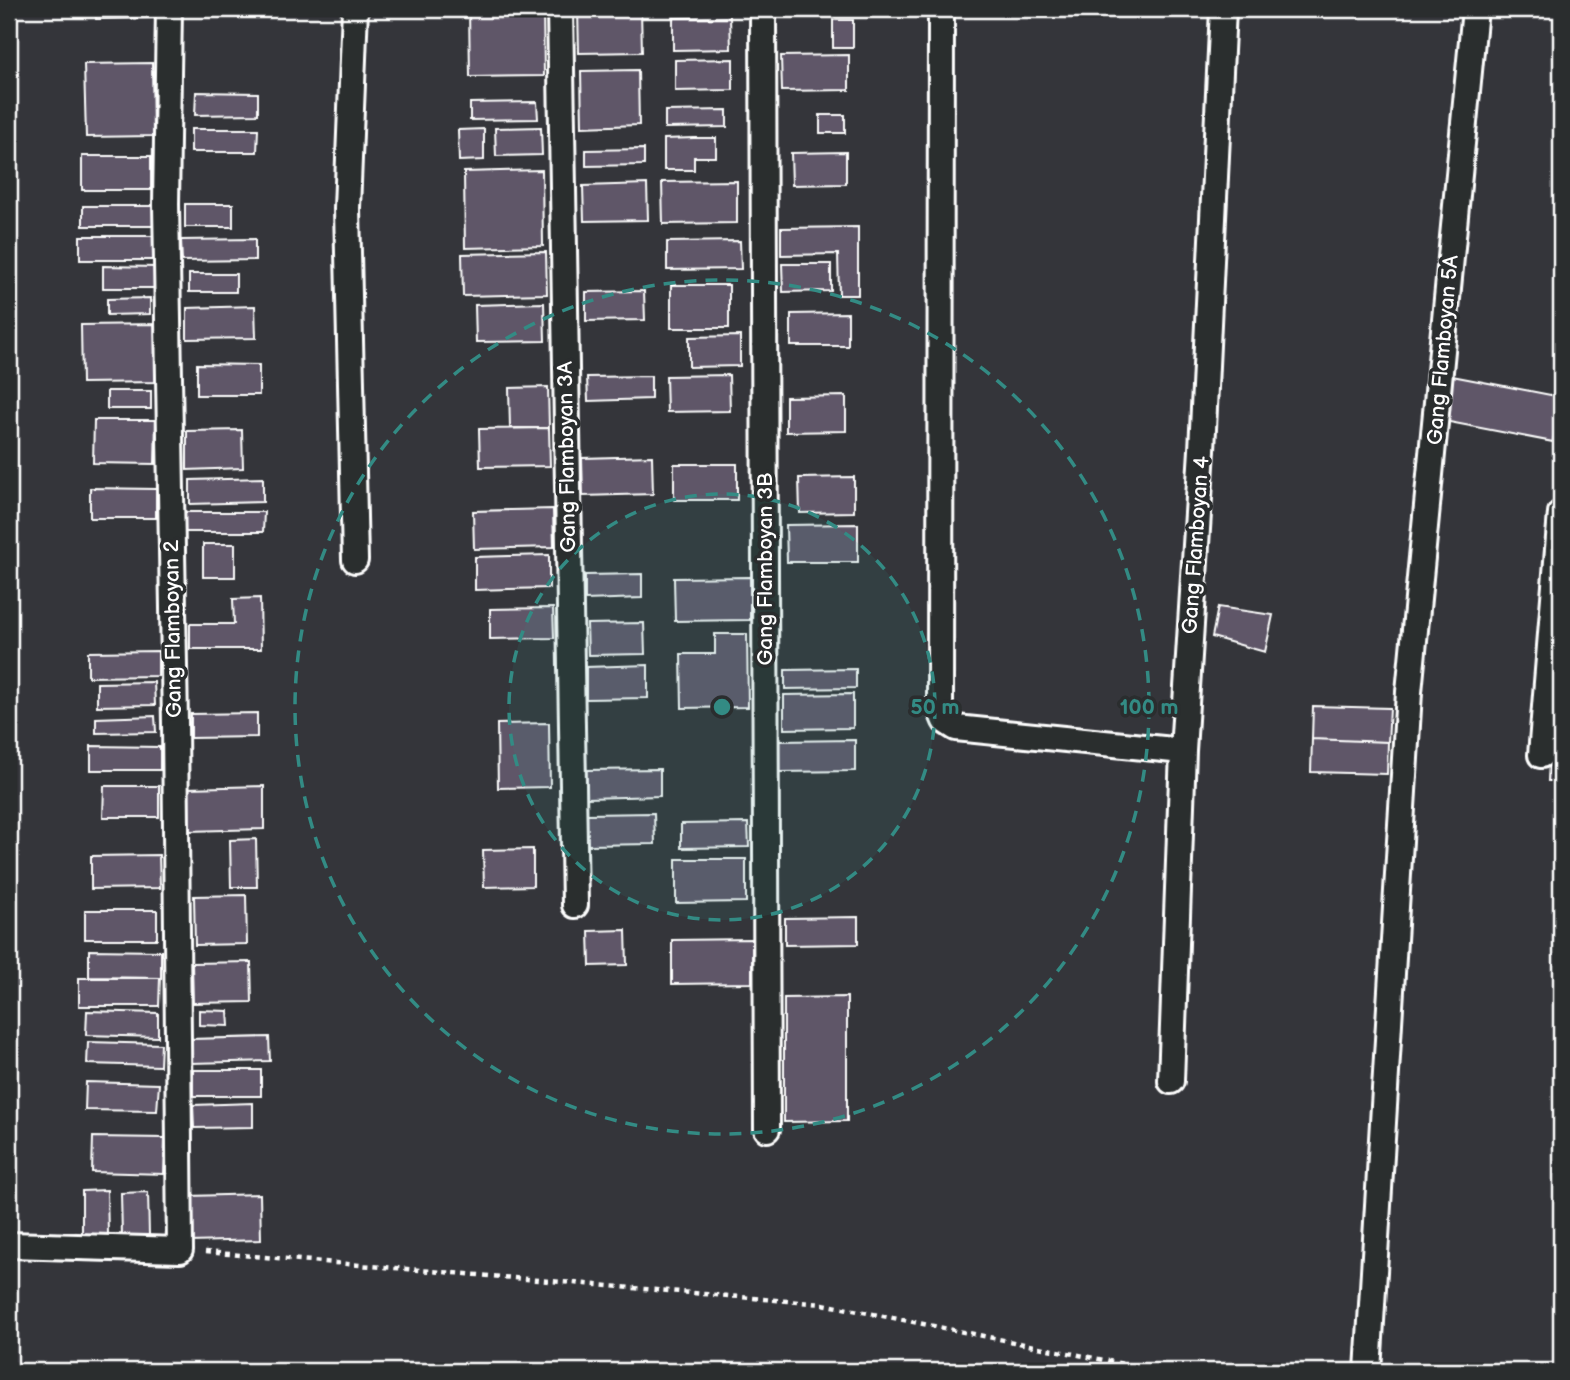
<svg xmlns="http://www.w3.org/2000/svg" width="1570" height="1380" viewBox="0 0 1570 1380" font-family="'Balsamiq Sans',sans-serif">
	<rect width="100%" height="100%" fill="#34353a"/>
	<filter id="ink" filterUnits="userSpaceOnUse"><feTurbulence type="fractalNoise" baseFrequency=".0143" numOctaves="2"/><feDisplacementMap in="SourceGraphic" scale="14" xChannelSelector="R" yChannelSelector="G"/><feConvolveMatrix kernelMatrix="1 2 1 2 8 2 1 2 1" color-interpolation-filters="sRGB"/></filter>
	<g filter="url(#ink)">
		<path fill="#5e5768" stroke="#fff" stroke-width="2" d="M95,9h59v9l-58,1z
			M469,9h74l1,67 -74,1z
			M578,9h63l1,43 -63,1z
			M730,17l1,32 -58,1v-32z
			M833,20h20v28h-20z
			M849,55v35l-67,1 -1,-35z
			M733,59v31l-58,1v-31z
			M152,63l1,73 -67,1 -2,-73z
			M638,70l1,55 -57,2 -1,-56z
			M196,92l62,1v21l-63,1z
			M537,102l1,17 -68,1v-17z
			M727,110v17l-62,1v-17z
			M820,115h25v18h-25z
			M541,127l1,28 -46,1 -1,-28z
			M191,129h67l-1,23h-66z
			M484,129v31l-25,1 -1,-31z
			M694,138h22v19h-22v13h-30v-31z
			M644,149v16l-58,1v-16z
			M846,152v32l-54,1 -1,-32z
			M82,156h69v34h-69z
			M542,170l1,76 -78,2 -1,-76z
			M737,181v42l-74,1 -1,-42z
			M647,184l1,36 -64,1 -1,-35z
			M185,204h48v23h-48z
			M83,206h70v20h-70z
			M858,227v68h-19l-1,-41 -57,1v-27z
			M80,236h73v24h-73z
			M255,239v21l-73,1 -1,-21z
			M740,241l1,28 -74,1v-28z
			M546,252l1,42 -84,2 -1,-42z
			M782,264h49v27l-48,1z
			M103,266l54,1v21h-54z
			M189,274h47v18h-47z
			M671,285h58v43h-58z
			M644,291l1,29 -59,1v-29z
			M150,298v16l-43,1v-16z
			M544,303l1,38 -69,1 -1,-37z
			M255,306l1,32 -69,1v-31z
			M848,313v33h-57v-32z
			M160,324v58l-78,1 -1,-58z
			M740,336v30l-51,1v-30z
			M197,364l62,1v30h-62z
			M729,375l1,36 -63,1 -1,-36z
			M1447,375l114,22 -8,45 -114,-22z
			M651,376v23l-63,2 -1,-24z
			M548,387l1,41h-39l-1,-40z
			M107,391h44v18h-44z
			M846,396v35l-60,1v-35z
			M94,420h62l-1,44 -62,-1z
			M549,428l1,38 -70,1 -1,-38z
			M242,430l1,38 -56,2v-39z
			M652,456l1,38 -70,2 -1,-38z
			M674,464h63v36h-63z
			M854,477v35l-54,1 -1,-35z
			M263,478v24l-73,2v-24z
			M90,488l66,1v29h-66z
			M553,509l1,38 -80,2 -1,-38z
			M183,512h81l-1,20h-80z
			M858,524v38h-71l-1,-37z
			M203,544h32v33h-32z
			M549,555v33l-74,2v-33z
			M642,574v24l-57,2v-25z
			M750,577v43l-75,1 -1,-43z
			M260,598l1,51h-71v-25h44l-1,-25z
			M1218,607l55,8 -8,37 -53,-15z
			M553,608l1,30 -64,1v-30z
			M644,623l1,31 -57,1 -1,-31z
			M715,634h32l1,73 -66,1 -1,-54h34z
			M158,651v25l-70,1v-25z
			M648,665v33l-62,1v-32z
			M856,669v19l-71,1v-19z
			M154,682l1,23 -58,1v-23z
			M853,694v34l-69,1v-34z
			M1313,706l77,2 -2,34 -76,-3z
			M257,713v24l-66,1v-24z
			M155,716l1,16 -60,1v-15z
			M549,723l1,64 -52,1 -1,-64z
			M1561,733v48h-13l2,-47z
			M1312,739l76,3 -1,32 -76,-2z
			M855,740v31l-76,1v-31z
			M91,746l69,1v23h-69z
			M660,769v27l-73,2 -1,-28z
			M104,786h55v31h-56z
			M264,786v43l-76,2 -1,-43z
			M654,813l1,31 -68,1v-31z
			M748,823l1,24 -68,1v-24z
			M256,839l1,48h-26l-1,-47z
			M533,849v37l-49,1 -1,-37z
			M159,855l1,33 -69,1v-33z
			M676,859h70v43l-70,1z
			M246,895l1,49 -52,1 -1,-49z
			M85,910h72v29h-72z
			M858,917v27l-73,1v-27z
			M626,930l1,35 -37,1 -1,-35z
			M752,939v44l-80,1v-44z
			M89,950l72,1v27l-72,-1z
			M251,962l1,40 -59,1 -1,-40z
			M79,978h81l-1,28h-80z
			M847,997v124l-63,1v-124z
			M199,1010l29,1 1,15 -30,-1z
			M87,1011l71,2v24l-72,-2z
			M269,1037l1,24 -80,2 -1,-24z
			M88,1042l73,2 -1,22 -73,-2z
			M193,1070h68v26h-68z
			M86,1082l73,2 -2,27 -72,-1z
			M253,1103v24l-59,1 -1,-23z
			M93,1137l72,1 -1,36 -72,-2z
			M107,1190l1,44h-26v-43z
			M148,1192l1,43 -27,1 -1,-43z
			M260,1194l1,46 -71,2 -1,-46z"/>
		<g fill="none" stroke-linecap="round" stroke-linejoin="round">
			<defs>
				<path id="street" d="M560,9l15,896
					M763,9l4,1120
					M941,9l-1,700 5,12 11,7 227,23
					M355,560l-8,-352 8,-199
					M1541,755l20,-242
					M1171,1081l12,-330 19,-301 21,-441
					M9,1245l171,5 -5,-527 -9,-519 3,-195
					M1368,1371l41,-679 66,-683"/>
			</defs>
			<use href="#street" stroke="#fff" stroke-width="30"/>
			<path stroke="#fff" stroke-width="4.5" stroke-dasharray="5 5" stroke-linecap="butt" d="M205,1252l618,52 336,67"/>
			<use href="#street" stroke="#2a2d2e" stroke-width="24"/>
		</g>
	</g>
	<circle cx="722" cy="707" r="213" fill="#338b84" fill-opacity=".12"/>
	<g fill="none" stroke="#338b84" stroke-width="3.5" stroke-dasharray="12 9">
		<circle cx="722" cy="707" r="213"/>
		<circle cx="722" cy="707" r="427"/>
	</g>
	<g text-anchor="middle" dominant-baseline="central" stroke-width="7" stroke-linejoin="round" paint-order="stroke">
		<g font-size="21" fill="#fff" stroke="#2a2d2e">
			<text transform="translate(1443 350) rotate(-85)">Gang Flamboyan 5A</text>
			<text transform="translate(567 457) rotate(-91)">Gang Flamboyan 3A</text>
			<text transform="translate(1196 545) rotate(-86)">Gang Flamboyan 4</text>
			<text transform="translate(765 569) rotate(-90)">Gang Flamboyan 3B</text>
			<text transform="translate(173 629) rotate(-91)">Gang Flamboyan 2</text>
		</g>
	</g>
	<circle cx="722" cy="707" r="10" fill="#338b84" stroke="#2a2d2e" stroke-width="3.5"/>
	<g font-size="21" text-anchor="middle" font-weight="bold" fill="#338b84" stroke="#2a2d2e" stroke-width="7" stroke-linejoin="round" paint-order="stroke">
		<text x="935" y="714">50 m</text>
		<text x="1149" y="714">100 m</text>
	</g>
	<rect width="1570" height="1380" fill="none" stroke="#2a2d2e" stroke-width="35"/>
	<rect x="18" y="18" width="1535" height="1345" fill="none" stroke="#fff" stroke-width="2.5" filter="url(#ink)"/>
</svg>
